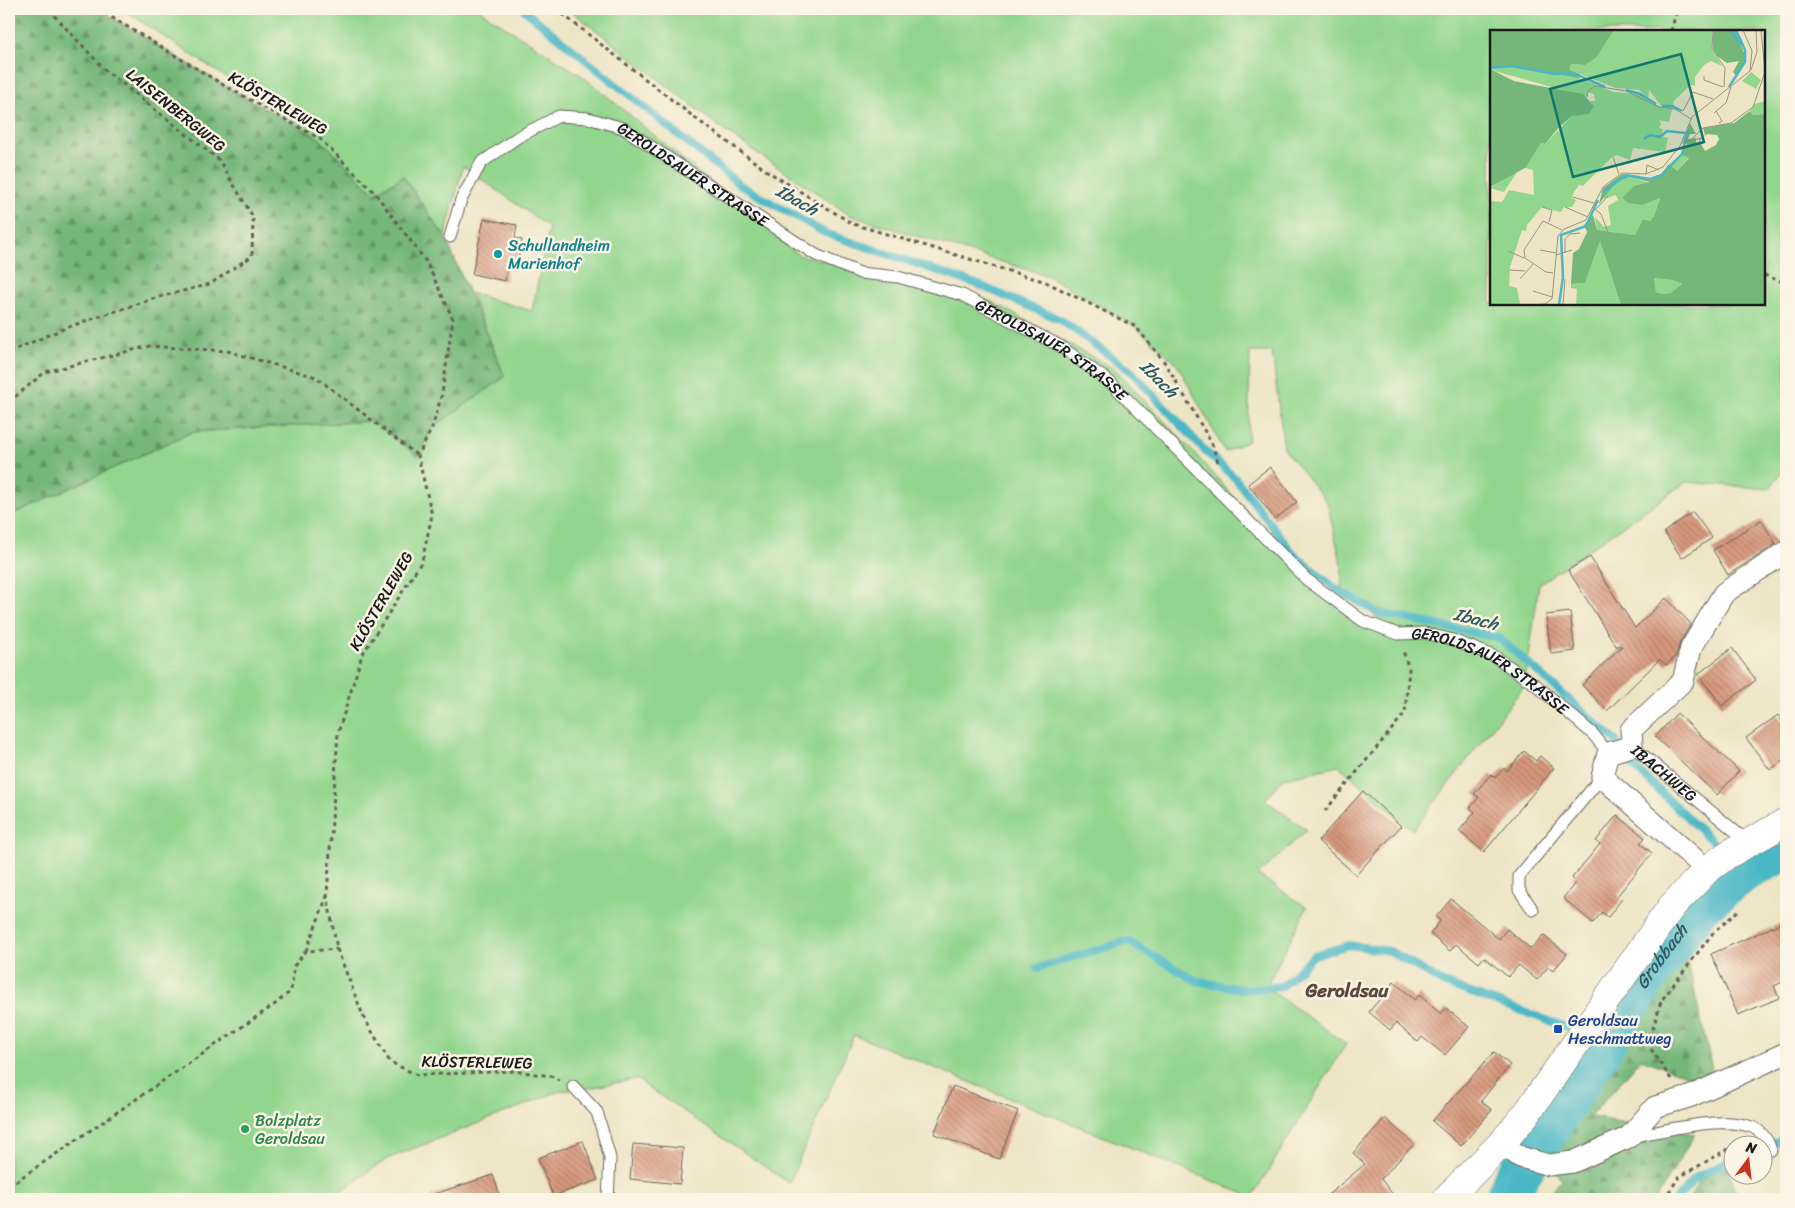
<svg xmlns="http://www.w3.org/2000/svg" width="1795" height="1208" viewBox="0 0 1795 1208" font-family="Sriracha,sans-serif">
	<defs>
		<pattern id="forest-firs" width="22" height="20" patternUnits="userSpaceOnUse" patternTransform="scale(1.25)"><rect width="22" height="20" fill="#75b779"/><path d="M5 1l3.5 6h-7zM16 11l3.5 6h-7z" fill="#5f9462"/></pattern>
		<pattern id="building-back-hatch" width="6" height="6" patternUnits="userSpaceOnUse" patternTransform="scale(1.25)"><rect width="6" height="6" fill="#d7987d"/><path d="M-1 5l2 2M0 0l6 6M5-1l2 2" fill="none" stroke="#ae7b66"/></pattern>
	</defs>
	<rect width="100%" height="100%" fill="#fcf5e5"/>
	<filter id="ink" filterUnits="userSpaceOnUse"><feTurbulence type="fractalNoise" baseFrequency=".02" numOctaves="2"/><feDisplacementMap in="SourceGraphic" scale="10" xChannelSelector="R" yChannelSelector="G"/><feConvolveMatrix kernelMatrix="1 2 1 2 8 2 1 2 1" color-interpolation-filters="sRGB"/></filter>
	<filter id="wash" filterUnits="userSpaceOnUse"><feTurbulence type="fractalNoise" baseFrequency=".0096" numOctaves="4" result="noise"/><feDisplacementMap in="SourceGraphic" scale="20" xChannelSelector="R" yChannelSelector="G"/><feGaussianBlur stdDeviation="1.12" result="paint"/><feColorMatrix in="noise" values="0 0 0 0 0 0 0 0 0 0 0 0 0 0 0 0 0 1.4 0 .05"/><feComposite in="paint" operator="in"/></filter>
	<g filter="url(#wash)">
		<rect width="100%" height="100%" fill="#ede4c4"/>
		<path fill="#92d68e" stroke="#577955" fill-rule="evenodd" d="M122,9h356l107,69 214,177 193,47 124,68 92,98 98,111 31,25 59,29 -55,-44 1,-22 -15,-65 -43,-53 -12,-97h-22l-2,89 -23,11 -48,-88 -41,-37 -88,-51 -197,-60 -125,-84 -157,-123h1217v458l-17,22 -83,-7 -147,102 -14,101 -112,145 -74,-64 -55,12 -19,22 42,30 -49,45 49,32 -41,80 80,57 -94,153 -398,-162 -65,148 -153,-104 -47,9 -29,3 -173,68 -58,40h-320v-683l183,-84 180,-11 46,35 14,-28 73,-51 -34,-84 61,18 17,-84 -86,-61 -18,71 -42,-61 -28,17 -55,-54zM1491,31h273v273h-273z"/>
		<path fill="url(#forest-firs)" stroke="#486a4a" d="M9,9h89l124,75 98,55 55,54 28,-17 42,61 60,140 -73,51 -14,28 -46,-35 -180,11 -183,84z
			M1677,915l39,171 -75,-27 -51,58 105,17 -39,65h-114l20,-19 -32,-51z
			M1732,1162v5l-3,2 9,30h-49l10,-19z"/>
		<g fill="none" stroke-linecap="round" stroke-linejoin="round">
			<path stroke="#4ab7c6" stroke-width="8" d="M523,9l217,176 85,48 154,52 82,35 71,52 74,80 29,26 57,74 45,38 42,23 120,25 116,102 14,22 83,79
				M1037,968l90,-27 70,40 49,9 36,-4 32,-31 35,-10 41,6 53,32 129,46
				M1591,1040l12,5
				M1762,1148l24,-10
				M1677,1199l19,-22 36,-17"/>
			<path stroke="#4ab7c6" stroke-width="44" id="s1" d="M1507,1199l8,-20 134,-206 52,-70 43,-33 42,-22"/>
		</g>
		<g id="blocks">
			<path fill="url(#building-back-hatch)" d="M484,219l33,6 -2,13 7,2 -6,30 -9,-2 -2,13 -33,-7z
				M1270,467l27,35 -22,17 -27,-35z
				M1693,512l19,26 -30,20 -18,-26z
				M1761,520l15,24 -48,31 -15,-25z
				M1590,557l45,71 31,-30 25,26 -11,18 -4,14 -10,9 -6,-6 -53,52 -25,-26 40,-39h-6l-48,-76z
				M1570,612l5,39 -24,3 -5,-39z
				M1732,648l24,32 -34,26 -24,-32z
				M1677,713l62,58 -22,24 -62,-58z
				M1778,715l8,12v31l-16,12 -24,-32z
				M1524,751l12,10 4,-5 14,12 -70,84 -25,-21 16,-19 -5,-4 9,-11 -5,-3 17,-20 4,4 9,-10 3,3z
				M1363,791l38,35 -45,49 -38,-34z
				M1617,815l28,23 -5,5 12,10 -34,42 4,4 -14,18 -6,-5 -9,11 -30,-25 13,-16 -4,-4 28,-34 -4,-3z
				M1451,899l48,40 8,-10 24,20 12,-14 24,19 -14,17 -5,-4 -11,13 -18,-15 -11,12 -24,-20 -5,6 -23,-19 -6,7 -20,-17 10,-13 -4,-4z
				M1786,921v59l-12,6 5,12 -41,17 -27,-61z
				M1394,982l21,18 4,-5 22,19 5,-6 23,19 -24,28 -23,-18 -4,5 -22,-19 -6,7 -21,-18z
				M1494,1052l16,13 -29,36 11,9 -31,36 -29,-25z
				M953,1086l65,25 -19,48 -65,-25z
				M1385,1118l29,26 -33,35 15,20h-73l42,-35 -12,-11z
				M583,1141l15,39 -45,16 -15,-38z
				M633,1144l50,4 -3,36 -50,-5z
				M493,1175l8,24h-69l-1,-4z"/>
		</g>
	</g>
	<g filter="url(#ink)">
		<use href="#blocks" fill-opacity="0" stroke="#656257" stroke-width="1"/>
		<g fill="none" stroke-linecap="round" stroke-linejoin="round">
			<defs>
				<g id="lane">
					<path id="s2" d="M450,237l11,-37 20,-37 37,-26 41,-21 29,2 35,10 193,127 44,18 38,4 64,18 98,51 50,36 196,197 57,42 35,13 27,-1 28,7 41,16 42,29 57,49 15,19"/>
					<path id="s3" d="M1632,746l116,96"/>
					<path d="M1533,910l-14,-20v-14l83,-99"/>
					<path d="M573,1086l24,26 13,46 -2,41"/>
					<path d="M1630,1137c34,-6 90,-22 122,-10 10,4 16,14 19,23"/>
				</g>
				<path id="street" d="M1707,870l-105,-93 6,-24 24,-7 -1,-16 52,-49 8,-33 33,-55 62,-41
					M1502,1143l18,14 29,8 24,-3 56,-25 26,-30 34,-10 97,-44"/>
				<path id="primary" d="M1446,1199l56,-56 25,-30 145,-207 35,-36 20,-15 59,-33"/>
			</defs>
			<use href="#lane" stroke="#656257" stroke-width="13"/>
			<use href="#street" stroke="#656257" stroke-width="23"/>
			<use href="#primary" stroke="#656257" stroke-width="29"/>
			<path stroke="#656257" stroke-width="3" stroke-dasharray="4 4" stroke-linecap="butt" d="M98,9l124,75 98,55 55,54 52,70 26,56 -11,75 -10,34 -14,28 14,59 -10,46 -60,94 -24,78 -11,162 10,54 27,69 26,44 27,13 97,-4 37,5 8,4
				M556,9l139,109 72,53 86,53 193,58 90,45 30,37 46,80 7,21
				M1671,31l6,-22
				M1764,275l22,8
				M9,352l56,-24 87,-29 58,-15 42,-28 1,-39 -34,-57 -114,-90 -57,-61
				M9,402l36,-30 104,-26 78,5 89,26 102,79
				M1325,811l80,-98 4,-44 -6,-18
				M306,951l21,-55
				M1671,1079l-20,-30 2,-20 8,-28 51,-67 27,-24
				M9,1186l265,-181 17,-14 3,-25 12,-15 31,-2
				M1664,1199l15,-22 53,-30"/>
			<use href="#lane" stroke="#fff" stroke-width="11"/>
			<use href="#street" stroke="#fff" stroke-width="21"/>
			<use href="#primary" stroke="#fff" stroke-width="28"/>
		</g>
	</g>
	<circle fill="#0f9aa8" stroke="#fcf5e5" stroke-width="2" cx="498" cy="254" r="5"/>
	<rect fill="#1a4fb4" stroke="#fcf5e5" stroke-width="2" x="1553" y="1024" width="10" height="10" rx="2.5"/>
	<circle fill="#2e9e5b" stroke="#fcf5e5" stroke-width="2" cx="245" cy="1129" r="5"/>
	<g text-anchor="middle" dominant-baseline="central" stroke-width="5" stroke-linejoin="round" paint-order="stroke">
		<g font-size="16" fill="#1c1c1c" stroke="#fcf5e5">
			<text transform="translate(278 103) rotate(30)">KLÖSTERLEWEG</text>
			<text transform="translate(176 110) rotate(39)">LAISENBERGWEG</text>
			<text stroke="none"><textPath href="#s2" startOffset="321">GEROLDSAUER STRASSE</textPath></text>
			<text stroke="none"><textPath href="#s2" startOffset="726">GEROLDSAUER STRASSE</textPath></text>
			<text transform="translate(381 601) rotate(-60)">KLÖSTERLEWEG</text>
			<text stroke="none"><textPath href="#s2" startOffset="1281">GEROLDSAUER STRASSE</textPath></text>
			<text stroke="none"><textPath href="#s3" startOffset="42">IBACHWEG</textPath></text>
			<text transform="translate(477 1062) rotate(1)">KLÖSTERLEWEG</text>
		</g>
		<g font-size="16" fill="#0d838f" stroke="#fcf5e5" text-anchor="start">
			<text x="508" y="245">Schullandheim<tspan x="508" dy="18">Marienhof</tspan></text>
		</g>
		<g font-size="16" fill="#164399" stroke="#fcf5e5" text-anchor="start">
			<text x="1568" y="1020">Geroldsau<tspan x="1568" dy="18">Heschmattweg</tspan></text>
		</g>
		<g font-size="16" fill="#27864d" stroke="#fcf5e5" text-anchor="start">
			<text x="255" y="1120">Bolzplatz<tspan x="255" dy="18">Geroldsau</tspan></text>
		</g>
		<g font-size="18" font-style="italic" fill="#2e5a60" stroke="#fcf5e5">
			<text transform="translate(797 200) rotate(29)">Ibach</text>
			<text transform="translate(1159 379) rotate(45)">Ibach</text>
			<text transform="translate(1476 619) rotate(14)">Ibach</text>
			<text stroke="none"><textPath href="#s1" startOffset="288">Grobbach</textPath></text>
		</g>
		<g font-size="19" font-weight="bold" fill="#5d473e" stroke="#fcf5e5">
			<text x="1347" y="990">Geroldsau</text>
		</g>
	</g>
	<g transform="translate(1490 30)">
		<rect width="275" height="275" fill="#ede4c4"/>
		<path d="M124,0h98v20l10,16 -11,-5 -7,4 -9,12v9l-5,-1 -16,16 -5,21 -10,-2 2,4 -2,4 4,1 -2,7 7,2 -3,14 -32,-4 -3,12 -13,-5 -5,2 -29,29 -4,-1 -5,7 -2,6 4,2 -4,7h-8l-3,5 -19,-5 -15,18 -1,6 -4,-1 -12,37 -1,19 8,2 3,16 -30,1v-104l12,1 7,-12 25,5 -1,-25 -8,-2 3,-6 13,-19 4,1 27,-28 18,-5 4,-5 -4,-5h5l-1,-7 -7,-2v5l-96,-27 21,-4 45,9 12,-1 44,18 25,2 18,11 6,2 -13,-17 -1,8 -9,-8 -23,-2 -46,-18 1,-6 14,1 11,-7zM261,42l10,8 -5,9 -14,-8zM275,71v13l-12,1 -3,-4 4,-7zM191,124l8,3 -12,14 -8,-7zM23,142h4l-13,20 -14,-4zM140,147l19,6 -27,15 6,5 32,-6 -6,19 -4,5 -7,-2 -8,16 -38,-5 -2,-13 9,10 7,-2 -3,-19 10,-6 -2,-5 -12,4 1,-7 11,-10zM110,211l21,64h-45l1,-16 -6,-1v-4l14,-1zM164,248l18,2 10,4 -10,9 -10,1 -6,-2z" fill="#92d68e"/>
		<path d="M0,0h124l-18,28 -11,7 -14,-1 -1,6 10,4 -1,4 -67,-12 -19,2 -1,2 22,11 69,13 11,12 -5,8 -17,2 -12,10 -15,18 -4,-1 -16,25 -35,19zM223,0h23l9,26 -3,12 -6,8 -3,-4 6,-11 -12,2 -10,-7 -4,-7zM260,81l3,4 12,-1v191h-144l-21,-64 -15,42 -14,1 2,-31 6,-4 8,-17 -3,-7 9,-10 4,15 38,5 8,-16 7,2 4,-5 6,-18 -18,7 -14,-2 -6,-5 12,-12 16,-4 -20,-5 -14,5 -17,22 4,-16 19,-14 28,5 11,-5 8,-10 8,7 12,-13 -8,-4 6,-10 -4,-3 7,-18 6,11h-6l-2,5 8,-1v7l9,-10 -2,-7 31,-5zM217,104l10,1 2,4 -3,6 -11,6 -6,-11zM164,248l18,2 10,4 -11,9 -9,1 -6,-2z" fill="#75b779" fill-rule="evenodd"/>
		<path fill="none" stroke="#4ab7c6" stroke-width="2.5" d="M238,0l15,15M0,38l22,-2 43,8 18,-1 32,14M239,57l16,-25v-12l-9,-20M136,60l14,4 16,10M172,76h10l10,5M154,109l6,-4 10,2 7,-6 18,2M112,163l24,-18 24,4 12,-4 20,-21 6,-24M69,275l4,-28 -2,-42 25,-9 12,-26"/>
		<path fill="none" stroke="#999481" stroke-width="1" d="M223,0l-1,19 13,19 -1,19M271,0l4,41M261,40l6,-18 -1,-22M214,46v4l19,7M97,67l1,-6 7,-5 31,5 33,16 16,2 16,10M193,81l10,-19 20,7M226,81l6,10 -3,2M224,83l12,-10 5,-16M201,110l12,-12 28,-5 22,-16 12,-35M192,113l20,-5M123,127l6,17M156,144l1,-9 12,5M83,167l21,6M52,177l10,3 -3,12M75,177l23,10M102,177l9,7 8,21M106,179l12,-13M50,220l16,3M18,221l16,7M75,223v-14l5,-5 10,-1M66,225l16,-5M20,240l15,1M63,243l-7,-1 -21,-14 -1,-8 19,-29 19,9M30,249l13,-15M43,261l19,6M37,275l18,-1 7,-5 6,-63 6,-7 22,-9 17,-33 19,-14 24,1 17,-7 17,-21 12,-29 58,-46 2,-20 -9,-21M73,275l2,-26"/>
		<path fill="#0f766e" fill-opacity="0.15" stroke="#0f766e" stroke-width="2.5" d="M191,24l23,88 -131,35 -23,-88z"/>
		<rect width="275" height="275" fill="none" stroke="#1c1c1c" stroke-width="2.5"/>
	</g>
	<rect width="1795" height="1208" fill="none" stroke="#fcf5e5" stroke-width="30"/>
	<g transform="translate(1748 1160) rotate(15)"><circle r="24" fill="#fcf5e5" stroke="#a29e95"/>
	<path d="M0-4L9 19L0 12L-9 19Z" fill="#c8321e"/>
	<text y="-8" font-size="14" font-weight="bold" text-anchor="middle" fill="#1c1c1c">N</text>
	</g>
</svg>
